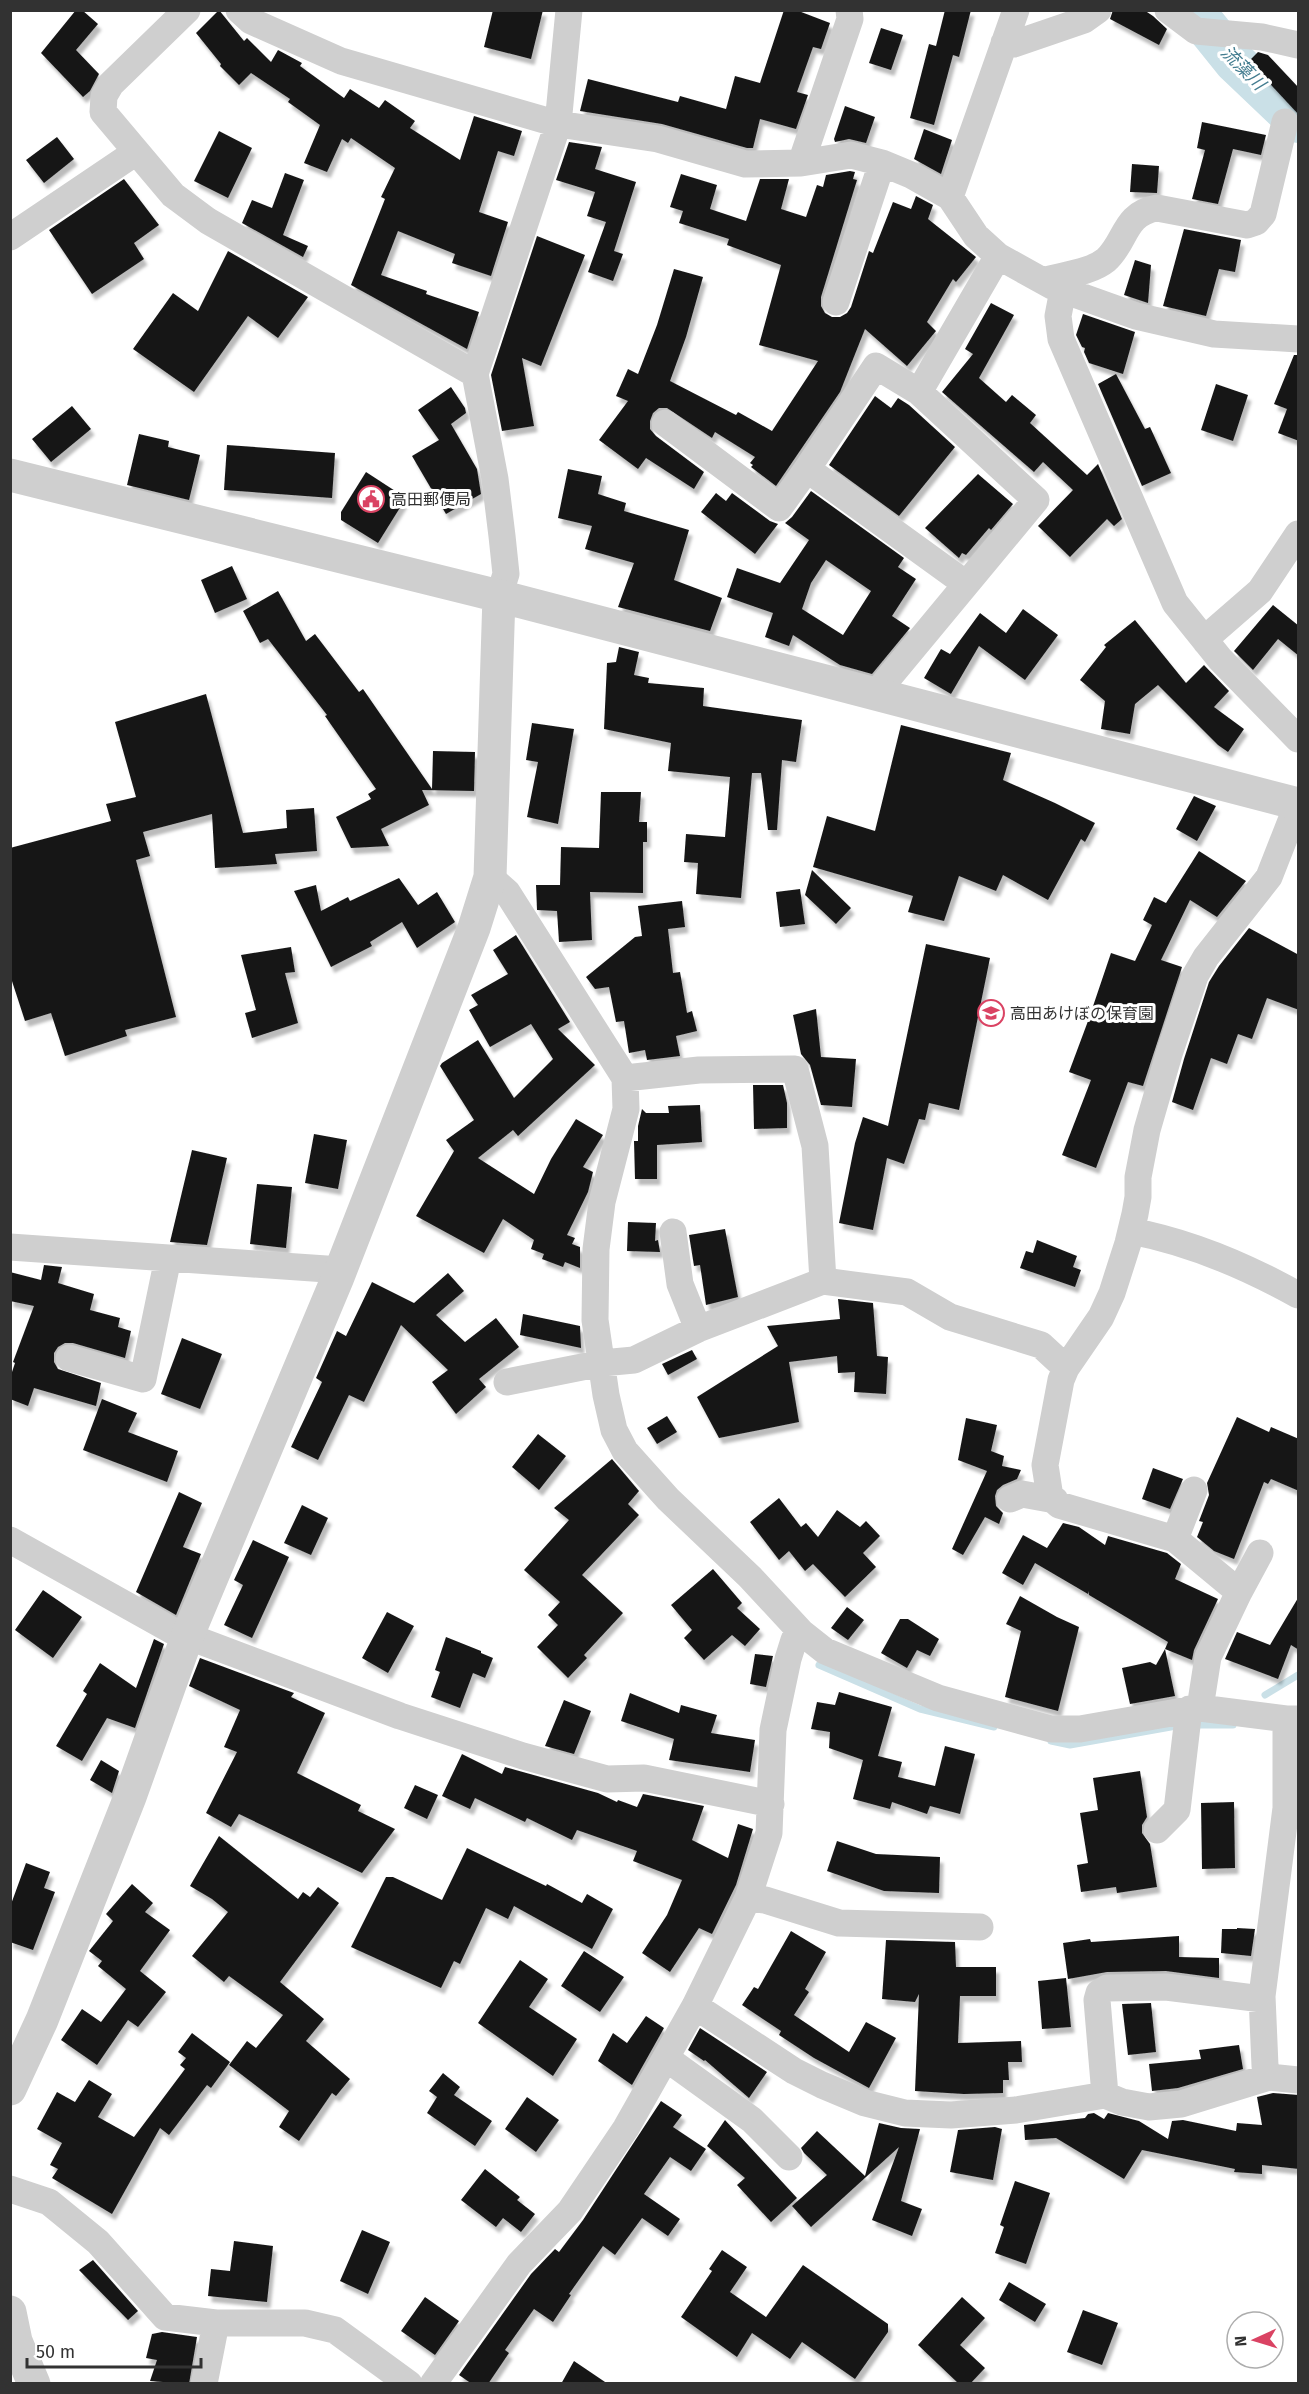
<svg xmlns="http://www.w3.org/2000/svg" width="1309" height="2394" viewBox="0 0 1309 2394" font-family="'Fira Sans','Noto Sans JP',sans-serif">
	<defs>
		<filter id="shadow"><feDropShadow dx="3.5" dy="6" stdDeviation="1.5" flood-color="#0004"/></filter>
	</defs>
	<rect width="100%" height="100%" fill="#fff"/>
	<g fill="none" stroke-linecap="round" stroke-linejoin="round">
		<path stroke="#cae0e7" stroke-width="7" d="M819,1665l101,44 74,18
			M1265,1695l33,-20
			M1193,1725h40
			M1051,1741l19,4 112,-20"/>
		<path stroke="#cae0e7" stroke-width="42" d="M1190,10l8,6 37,46 63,60"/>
	</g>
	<path fill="#191919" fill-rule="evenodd" filter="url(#shadow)" d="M76,10h6l16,14 -22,26 23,24 -9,17 -7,6 -42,-44z
		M219,10l25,31 3,-3 24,24 7,-12 24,13 -2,3 44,32 6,-9 29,19 6,-8 30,21 -5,7 50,32 14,-44 48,15 -8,25 -16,-5 -19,61 29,10 -17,54 -39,-13 3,-9 -57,-23 -17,44 46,16 -1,3 53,18 -12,37 -116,-64 34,-86 -4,-2 14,-29 -44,-30 -3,5 -6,-4 -15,33 -23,-9 16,-38 -32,-23 2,-3 -39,-26 -12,12 -19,-19 1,-2 -25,-31z
		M493,10h50l-12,49 -47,-12z
		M784,10h12l34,13 -9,26 -8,-2 -16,45 11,3 -12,34 -36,-10 -7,29h-6l-85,-24 -82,-13 8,-32 90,23 2,-6 46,13 9,-33 25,7z
		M945,10h26l-12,47 -6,-2 -19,70 -24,-7 19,-74 7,2z
		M1113,10h31l9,6 14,13 -8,16 -49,-26z
		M881,28l22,7 -12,35 -22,-7z
		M1258,52l10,3 31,33v27l-50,-54z
		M845,106l30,11 -9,26 -17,-4 -14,3 -1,-3z
		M1202,122l64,13 -5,20 -28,-6 -15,55 -26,-5 13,-49 -8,-2z
		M924,129l28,11 -11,34 -27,-15z
		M219,131l33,17 -24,50 -34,-17z
		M57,137l17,22 -30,24 -18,-23z
		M569,142l33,5 -7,22 41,13 -22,69 9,3 -10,27 -25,-9 18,-50 -19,-6 8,-24 -39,-12z
		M1132,164l27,2 -2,27 -27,-1z
		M850,171l5,1 -2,7 4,1 -36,117v9l4,7 7,4h8l7,-4 4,-6 18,-56 4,2 20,-51 18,7 5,-13 17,9 -5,14 48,38 -20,25 -3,-3 -26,43 9,9 -29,35 -42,-37 -25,63 -64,94 -25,-19 2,-2 -3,-2 5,-6 -40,-25 -3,6 -45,-30h-8l-6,5 -3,8v8l6,7 48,36 -10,17 -48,-31 -8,11 -39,-29 29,-39 -12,-5 12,-27 10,5 19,-49 17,-56 29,8 -17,60 -16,44 66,34 2,-3 34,19 46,-70 -59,-16 22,-80 -54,-20 2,-6 -50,-16 4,-12 -13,-4 11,-33 36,11 -7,24 36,12 14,-42h29l-8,30 25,8 11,-32 6,2 3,-12z
		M285,173l19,7 -21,55 25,11 -5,11 -61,-34 10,-23 20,8z
		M124,179l35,46 -25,18 10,16 -52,35 -43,-64z
		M1184,229l57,11 -6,32 -16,-3 -13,47 -43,-10z
		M537,236l48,19 -44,111 -19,-8 12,68 -32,5 -11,-56z
		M228,251l80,46 -30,41 -30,-22 -54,76 -61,-43 40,-56 25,18z
		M1135,260l16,5 -3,38 -24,-8z
		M991,303l23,12 -35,63 27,24 6,-7 24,20 -6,8 57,52 11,-11 24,55 -8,7 -7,-7 -37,38 -32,-31 35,-36 -30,-28 -9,10 -92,-80 31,-38 -8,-5z
		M1083,314l52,18 -12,42 -34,-11 -5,-11 1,-4 -3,-1 -6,-12z
		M1294,355h5v86l-21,-8 9,-24 -13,-5z
		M1116,374l29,55 5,-2 21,46 -29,13 -44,-102z
		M1216,384l32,11 -15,46 -32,-11z
		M451,387l14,21 1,5 -15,11 26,45 4,25 -35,20 -34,-58 27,-16 -21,-30z
		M875,396l16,12 7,-10 11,7 46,42 -56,69 -70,-51z
		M72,406l19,23 -40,33 -19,-23z
		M139,434l30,7 -1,6 32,8 -11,45 -62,-15z
		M227,445l108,8 -3,45 -108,-8z
		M568,469l34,7 -4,18 28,9 -2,8 65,19 -15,50 48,18 -12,33 -92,-24 16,-44 -49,-14 7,-23 -34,-8z
		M366,472l40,26 -28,45 -37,-23v-8z
		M978,474l35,30 -22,26 -2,-2 -23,27 -4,-2 -3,5 -34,-30z
		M811,491l93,67 -6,9 18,12 -24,37 18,12 -38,46 -32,-9 -47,-30 -4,11 -24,-9 8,-24 -46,-16 10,-29 43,15 29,-43 -24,-17 7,-6zM826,560l45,31 -28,44 -41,-26 9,-26z
		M716,493l10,8 6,-8 38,28 8,3 -23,30 -54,-42z
		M232,566l15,33 -32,14 -14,-33z
		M278,591l28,50 9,-7 44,58 4,-3 69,100 1,-38 42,1 -1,39 -52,-1 7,15 -48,24 8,17 -38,2 -15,-31 35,-18 -3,-5 8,-5 -51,-73 2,-1 -59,-76 -8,4 -17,-32z
		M1273,605l26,21v30l-21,-17 -25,31 -19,-19z
		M1023,609l35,26 -33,45 -46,-34 -28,48 -27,-16 17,-29 9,5 30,-41 26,20z
		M1135,620l51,63 18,-18 25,26 -15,16 30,22 -16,23 -10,-7 -60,-60 -23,19 -5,30 -29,-5 4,-28 -25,-21 26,-33 -2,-2z
		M619,647l20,5 -5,23 15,3 -1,5 56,5 -1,18 99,14 -6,42 -14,-2 -5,70h-9l-7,-57h-9l-11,125 -45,-4 2,-31 -14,-1 2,-28 39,3 5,-60 -62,-6 3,-28 -67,-14 3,-66 9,-1z
		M206,694l37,139 44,-5 -1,-18 28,-2 3,43 -42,3 2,10 -62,4 -3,-54 -69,18 7,24 -14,4 40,157 -51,13 2,6 -62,20 -14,-43 -26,8 -15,-46v-127l101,-27 -5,-17 30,-7 -21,-75z
		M532,723l42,6 -16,95 -31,-7 11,-55 -12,-2z
		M901,725l110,28 -8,27 52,23 40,20 -10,19 -4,-3 -33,61 -45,-25 -7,16 -37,-15 -15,45 -36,-9 5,-16 -100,-29 14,-51 48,15z
		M601,792h40l-2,30h8v20h-4v51l-53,-1 2,48 -33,2 -2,-31 -20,-1 -1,-25h24l1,-38 38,1z
		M1194,796l22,10 -19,35 -21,-12z
		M1199,851l47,30 -29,36 -27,-17 -29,60 21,7 -39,119 -15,-4 -32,86 -34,-13 29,-75 -22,-8 19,-51 23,-68 24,8 17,-36 -9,-5 11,-23 12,6z
		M812,870l39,38 -15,16 -31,-29z
		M399,878l19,27 19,-13 18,30 -38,26 -15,-26 -32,20 2,4 -41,21 -37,-76 22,-6 5,26 27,-14 2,4z
		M800,889l5,35 -25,3 -4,-35z
		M682,901l3,26 -17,2 5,44 7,-1 7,41 5,-2 5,20 -21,5 4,20 -33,4 -2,-10 -16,3 -5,-32 -8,1 -7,-35 -14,2 -9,-12 49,-40 7,-1 -4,-30z
		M1249,928l50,27v55l-32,-12 -15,41 -14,-5 -11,30 -16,-6 -18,52 -21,-8 12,-43 25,-77 10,-16z
		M516,935l54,87 -12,7 37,36 -77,71 -5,-6 -35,28 56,36 17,-35 25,-40 27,16 -20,32 10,5 -5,20 -21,43 8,3 -3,6 8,3v21l-15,-6 -2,5 -21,-8 2,-5 -13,-5 3,-9 -31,-21 -19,34 -68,-37 38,-65 -8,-11 28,-20 -34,-54 2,-3 36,-23 36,58 39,-39 -22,-35 -41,23 -21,-37 9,-5 -7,-10 37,-21 -15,-24z
		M926,944l64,14 -31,152 -30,-7 -4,17 -6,-1 -15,45 -17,-6 -14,72 -34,-7 16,-80 8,-26 25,9z
		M291,947l4,25 -10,1 13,50 -46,15 -7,-25 11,-3 -15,-55z
		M816,1009l5,48 35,2 -4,48 -31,-2 -11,-40 -9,-11 -8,-39z
		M753,1085h30l4,18v25l-33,1z
		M700,1105l2,37 -45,3v34h-22l-1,-38h4v-15l4,-17 4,4h23l-1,-7z
		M314,1134l33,6 -9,49 -33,-6z
		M192,1150l35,8 -20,87 -37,-3z
		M257,1184l35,3 -6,61 -36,-4z
		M628,1222l28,1 -1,18 3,-1 2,12 -33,-1z
		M725,1229l13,68 -32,8 -6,-40 -6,1 -5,-31z
		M1037,1240l40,16 -4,11 8,3 -6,17 -55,-19 6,-17 7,2z
		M44,1265l18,2 -4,16 36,11 -4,16 30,8 -2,9 13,4 -6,27 -52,-15h-8l-7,4 -4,6v9l4,7 43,14 -5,23 -62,-18 -6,18 -18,-7v-21l5,-15 -2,-1 21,-56 -24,-5v-29l31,8z
		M448,1273l16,18 -28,24 29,27 31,-24 23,29 -40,32 7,8 -30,27 -24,-32 16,-12 -47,-45 -37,77 -15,-7 -31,65 -27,-13 31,-65 -6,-4 21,-47 9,5 26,-54 42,21z
		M838,1299l35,4 4,53 11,1 -2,37 -32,-2 1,-20 -17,1 -1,-17 -48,6 10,60 -80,16 -22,-41 81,-51 -11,-20 73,-7z
		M523,1314l57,12 1,22 -61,-13z
		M182,1338l40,16 -22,55 -39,-15z
		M692,1350l5,9 -29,16 -6,-11z
		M102,1399l35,14 -9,19 50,19 -11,31 -84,-32z
		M667,1416l10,16 -20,12 -10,-16z
		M1237,1417l32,15 2,-5 28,12v52l-28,-12 -3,5 -4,-2 -30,77 -20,-8 -17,-14 6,-15 -4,-1 10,-26 -2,-12z
		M966,1418l31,7 -6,26 13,5 -2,10 19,4 -4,9 -14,6 -6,5 -2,6 1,10 7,7 -4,11 -14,-7 -22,38 -11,-6 35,-78 -29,-11z
		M538,1434l28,22 -27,34 -27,-23z
		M612,1459l27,32 -11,13 11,11 -57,60 41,38 -39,42 3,3 -19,20 -31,-31 21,-22 -10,-10 12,-13 -36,-32 45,-50 -15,-12z
		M1153,1468l30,11 -13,30 -28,-10z
		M179,1492l23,11 -19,44 18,7 -25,61 -40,-23z
		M779,1498l22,29 5,-4 12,14 19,-27 23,17 6,-6 14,15 -17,17 13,14 -31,30 -32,-33 -8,7 -16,-20 -10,9 -29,-38z
		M302,1505l26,13 -17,37 -27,-12z
		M1063,1523l16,4 26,18 3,-9 59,17 14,11 -6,15 43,20 -24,51 -2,10 -27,-11 3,-7 -79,-47 -1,-4v3l-53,-31 -12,22 -21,-12 21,-38 24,13z
		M253,1540l36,17 -37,81 -28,-13 19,-40 -9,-5z
		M713,1569l29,34 -5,5 23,21 -15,17 -13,-11 -28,25 -20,-22 8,-8 -21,-25z
		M43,1590l39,27 -29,41 -38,-28z
		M1020,1596l37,21 22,10 -21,84 -53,-14 16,-66 -15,-7z
		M1298,1598l1,52 -8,-5 -13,34 -53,-20 12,-27 33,13z
		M847,1607l17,13 -16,20 -17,-12z
		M387,1612l27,14 -26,47 -26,-15z
		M900,1619h8l31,20 -9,17 -13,-6 -10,18 -26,-15z
		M446,1637l35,14v2l12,5 -8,20 -12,-5 -13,35 -29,-11 9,-25 -5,-2z
		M154,1639l10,5 -29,84 -28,-10 -25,43 -26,-15 31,-52 -4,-3 17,-28 36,25z
		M1165,1649l10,47 -45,8 -8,-36 28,-6 6,3z
		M755,1654l18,2 -7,31 -16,-3z
		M200,1658l94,35 -3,4 34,16 -28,60 64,32 -3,6 37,18 -33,44 -123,-59 -8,13 -25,-14 31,-61 -13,-5 16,-37 -51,-24z
		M839,1692l53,15 -14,49 24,6 -4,15 37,9 10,-40 30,8 -15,60 -30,-8 -3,8 -35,-12 -2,7 -37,-10 10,-39 -34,-12 1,-16 -19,-3 6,-27 18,3z
		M630,1693l49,20 2,-8 36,10 -6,18 44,7 -5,32 -81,-12 5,-21 -53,-18z
		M564,1700l27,11 -17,43 -29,-8z
		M462,1754l40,20 3,-7 93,26 19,9 1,-2 19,7 6,-13 61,12 -12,34 36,18 10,-34 15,5 -17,56 -24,49 -13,-6 -29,44 -28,-19 25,-38 15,-35 -49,-19 4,-10 -60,-21 -5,10 -45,-22 -2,4 -50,-24 -5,11 -28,-13z
		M101,1760l18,11 -7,22 -22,-13z
		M1140,1771l7,46 -5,8v8l8,11 7,43 -40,6 -1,-6 -35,5 -4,-27 11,-2 -8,-50 18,-3 -5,-32z
		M415,1785l23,10 -11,24 -23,-11z
		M1234,1802l1,66 -33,1 -1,-66z
		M219,1836l79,63 5,-7 7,5 8,-10 21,16 -59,79 44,37 -18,22 44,38 -14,17 -4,-3 -33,48 -20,-14 10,-16 -60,-46 18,-24 9,7 27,-33 -54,-39 -5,6 -32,-26 36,-44 -16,-13 -22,-13z
		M837,1841l39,13 64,3 -1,36 -55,-2 -57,-20z
		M467,1848l79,38 1,-2 35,19 5,-9 26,15 -21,40 -78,-43 -6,13 -22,-11 -26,56 -6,-3 -13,27 -90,-41 35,-70h7l49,23z
		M26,1863l24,9 -6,16 11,4 -22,58 -23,-8v-35z
		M132,1884l21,19 -8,9 25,18 -30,41 26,21 -28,35 -10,-7 -31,45 -36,-25 21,-31 19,13 25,-33 -28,-23 4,-5 -13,-10 24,-30 -7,-7z
		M1237,1928l18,1 -4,27 -30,-3 1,-24h15z
		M791,1931l35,21 -21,37 4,3 -15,23 55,37 17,-30 30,16 -27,50 -55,-30 -35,-23 2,-4 -39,-26 12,-18 4,2z
		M1179,1936v21l40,1v20l-53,-7 -59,1 -39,7 -5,-36 27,-4 1,3z
		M886,1940l69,2 1,25h40v29h-36l-2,47 63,-2 1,21h-14l1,18h-6v13l-39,1 -49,-3 4,-97 -4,8 -33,-3z
		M584,1951l40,26 -24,35 -39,-26z
		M520,1960l28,19 -19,28 48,32 -24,37 -75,-53z
		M1066,1978l5,49 -29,2 -4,-48z
		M1151,2003l5,49 -28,3 -6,-51z
		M646,2016l18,12 -32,57 -34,-24 15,-28 14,10z
		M700,2028l67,44 -18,26 -44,-38 -1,1 -16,-11z
		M192,2033l38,29 -19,26 -4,-3 -38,50 -9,-7 -48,86 -60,-36 6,-9 -8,-4 12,-22 -25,-14 20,-37 18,10 14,-22 23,14 -14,23 36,20 51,-68 -5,-4 6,-7 -8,-6z
		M1239,2045l4,24 -65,19 -26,3 -3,-27 52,-5 -2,-9z
		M443,2073l17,14 -6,8 38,26 -17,25 -48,-33 10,-16 -8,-6z
		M1273,2093l26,2v74l-37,-4v9l-28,-2 1,-3 -93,-19 -18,29 -68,-41 -31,2 -1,-15 61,-7 3,-4 6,-1 10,6 4,-6 31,8 29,18 4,-18 11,-1 53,11 1,-8 25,2 -5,-28z
		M527,2097l32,23 -23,32 -31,-23z
		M661,2101l21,14 -9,12 33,22 -15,22 -21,-14 -26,37 36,25 -12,17 -26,-18 -27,37 -12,-9 -34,48 2,1 -18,27 -19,-13 -29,41 4,3 -21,31h-16l-13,-9 72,-101 24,-25 4,3 24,-32z
		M725,2120l72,78 -26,24 -34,-37 8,-7 -38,-32z
		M879,2123l22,5 19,1 -19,72 21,8 -10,27 -40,-16 27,-73 -88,80 -19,-21 35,-31 -23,-22 -3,-5 16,-17 48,45z
		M995,2127l7,2 -9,51 -43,-8 8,-42z
		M485,2169l35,28 -3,3 18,14 -14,18 -18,-14 -7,9 -35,-27z
		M1015,2181l35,12 -24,71 -31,-11 9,-26 -4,-2z
		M362,2230l28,12 -22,52 -28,-13z
		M234,2241l39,5 -6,56 -59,-6 3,-27 19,2z
		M722,2250l25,17 -17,25 36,25 37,-52 85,59v8l-33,47 -53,-37 -12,17 -38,-26 -15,24 -56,-40 31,-46 -3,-2z
		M93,2260l45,51 -10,9 -49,-50z
		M1009,2282l37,22 -11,18 -36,-22z
		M425,2297l34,24 -24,34 -34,-24z
		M962,2297l23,21 -25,27 25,23 -15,16h-11l-41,-39z
		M1083,2310l35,13 -16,42 -35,-13z
		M162,2332l35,5 -8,47 -39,-3 7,-21 -11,-2 6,-24z
		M574,2361l34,23h-47z"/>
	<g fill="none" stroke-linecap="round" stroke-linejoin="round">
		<path stroke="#cfcfcf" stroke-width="27" d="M187,10l-76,74 -7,12 -1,16 70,83 35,26 267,153
			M239,10l12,11 90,40 217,63 100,15 87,25 56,-1 50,-8 31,8 29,12 39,22 26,39 22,20 54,30 84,30 78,18 84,5
			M1168,10l28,21 66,6 36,8
			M1004,43l10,1 70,-24 14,-10
			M801,163l49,-144 -1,-9
			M950,197l66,-187
			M10,237l126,-85
			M1043,281c19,-6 47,-8 63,-21 21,-19 17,-46 51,-52l90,17 9,-3 7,-8 22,-92
			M1063,290l-5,26 3,23 114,264 45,56 78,80
			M836,302l46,-139
			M919,392l-43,-26 -69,103 159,115
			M665,423l114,85 28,-39
			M499,596l7,-22 -4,-38 -7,-57 -20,-105 83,-250 11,-114
			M1206,642l8,-11 46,-40 38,-57
			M876,693l160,-193 -117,-108 79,-136
			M490,877l17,15 118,186 1,31 -24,93 -6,47 -1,71 11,75 8,35 11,21 43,48 82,78 51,55 24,19 113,47 113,31h29l120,-21 86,11h12
			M625,1078l74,-8 96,-1 20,77 8,135 -125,48
			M1131,1231c58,11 115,35 167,64
			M10,1247l331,23
			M823,1281l84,11 43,25 91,28 25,23
			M69,1358l74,21 25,-121
			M507,1382l95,-19 32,-3 64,-31 -18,-45 -7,-52
			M1010,1499l12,-5 33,6
			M1175,1539l19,-49
			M10,1540l161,90 229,86 123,40 84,23 37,-1 127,26
			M1239,1592l21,-39
			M1200,1708l8,-51 31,-65 -64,-53 -116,-34 -9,-8 -5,-32 16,-85 5,-12 35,-51 11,-24 16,-50 7,-29 3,-17v-20l9,-47 22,-76 26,-78 11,-19 63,-80 29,-74
			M1157,1830l20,-20 12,-101
			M748,1898l17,2 74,23 141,4
			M695,2006l99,65 28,14 43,18 40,10 46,2 65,-5 89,-15 17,7 27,5 32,-3 88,-27 29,3
			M666,2058l86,62 37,37
			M1269,2077l-4,-11 -3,-70 24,-188v-89
			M1105,2095l-8,-95 2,-7 8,-5 59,-1 96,12
			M10,2189l39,13 49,40 67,75 51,6h89l30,7 74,54
			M204,2384l12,-61
			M433,2384l86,-120 51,-53 56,-83 69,-122 53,-108 21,-65 4,-103 15,-71 6,-19 7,-8"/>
		<path stroke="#cfcfcf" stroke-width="33" d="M10,475l489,121 799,208
			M10,2089l32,-69 88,-223 57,-160 151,-360 136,-349 16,-51 9,-281
			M10,2312l6,29 18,43"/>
	</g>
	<defs>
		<symbol id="civic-ring" viewBox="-11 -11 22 22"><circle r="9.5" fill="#fff" stroke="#da4363" stroke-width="1.5"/><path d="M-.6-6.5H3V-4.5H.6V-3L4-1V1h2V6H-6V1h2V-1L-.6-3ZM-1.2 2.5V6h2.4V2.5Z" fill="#da4363"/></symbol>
		<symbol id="school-ring" viewBox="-11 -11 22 22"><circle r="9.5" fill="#fff" stroke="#da4363" stroke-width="1.5"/><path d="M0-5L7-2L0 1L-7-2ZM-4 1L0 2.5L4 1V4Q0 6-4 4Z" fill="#da4363"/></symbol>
	</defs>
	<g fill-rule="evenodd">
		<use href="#civic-ring" x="356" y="484" width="30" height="30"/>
		<use href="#school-ring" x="976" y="998" width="30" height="30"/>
	</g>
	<g text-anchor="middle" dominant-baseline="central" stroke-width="6" stroke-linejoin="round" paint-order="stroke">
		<g font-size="16" fill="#323232" stroke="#fff" text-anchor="start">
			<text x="391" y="499">高田郵便局</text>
			<text x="1010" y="1013">高田あけぼの保育園</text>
		</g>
		<g font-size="18" font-style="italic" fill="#447d90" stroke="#fff">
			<text transform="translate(1243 68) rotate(45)">流藻川</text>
		</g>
	</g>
	<rect width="1309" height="2394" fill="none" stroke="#323232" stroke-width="24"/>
	<g transform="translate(1255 2340) rotate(266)"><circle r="28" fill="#ffffff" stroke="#adadad" stroke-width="1.5"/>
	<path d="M0-4.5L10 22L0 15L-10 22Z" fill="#da4363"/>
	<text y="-9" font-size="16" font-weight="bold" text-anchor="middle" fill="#323232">N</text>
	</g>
	<path d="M27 2358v9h174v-9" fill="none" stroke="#323232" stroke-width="3"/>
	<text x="36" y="2358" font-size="18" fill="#323232" stroke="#ffffff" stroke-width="4.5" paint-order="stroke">50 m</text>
</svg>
